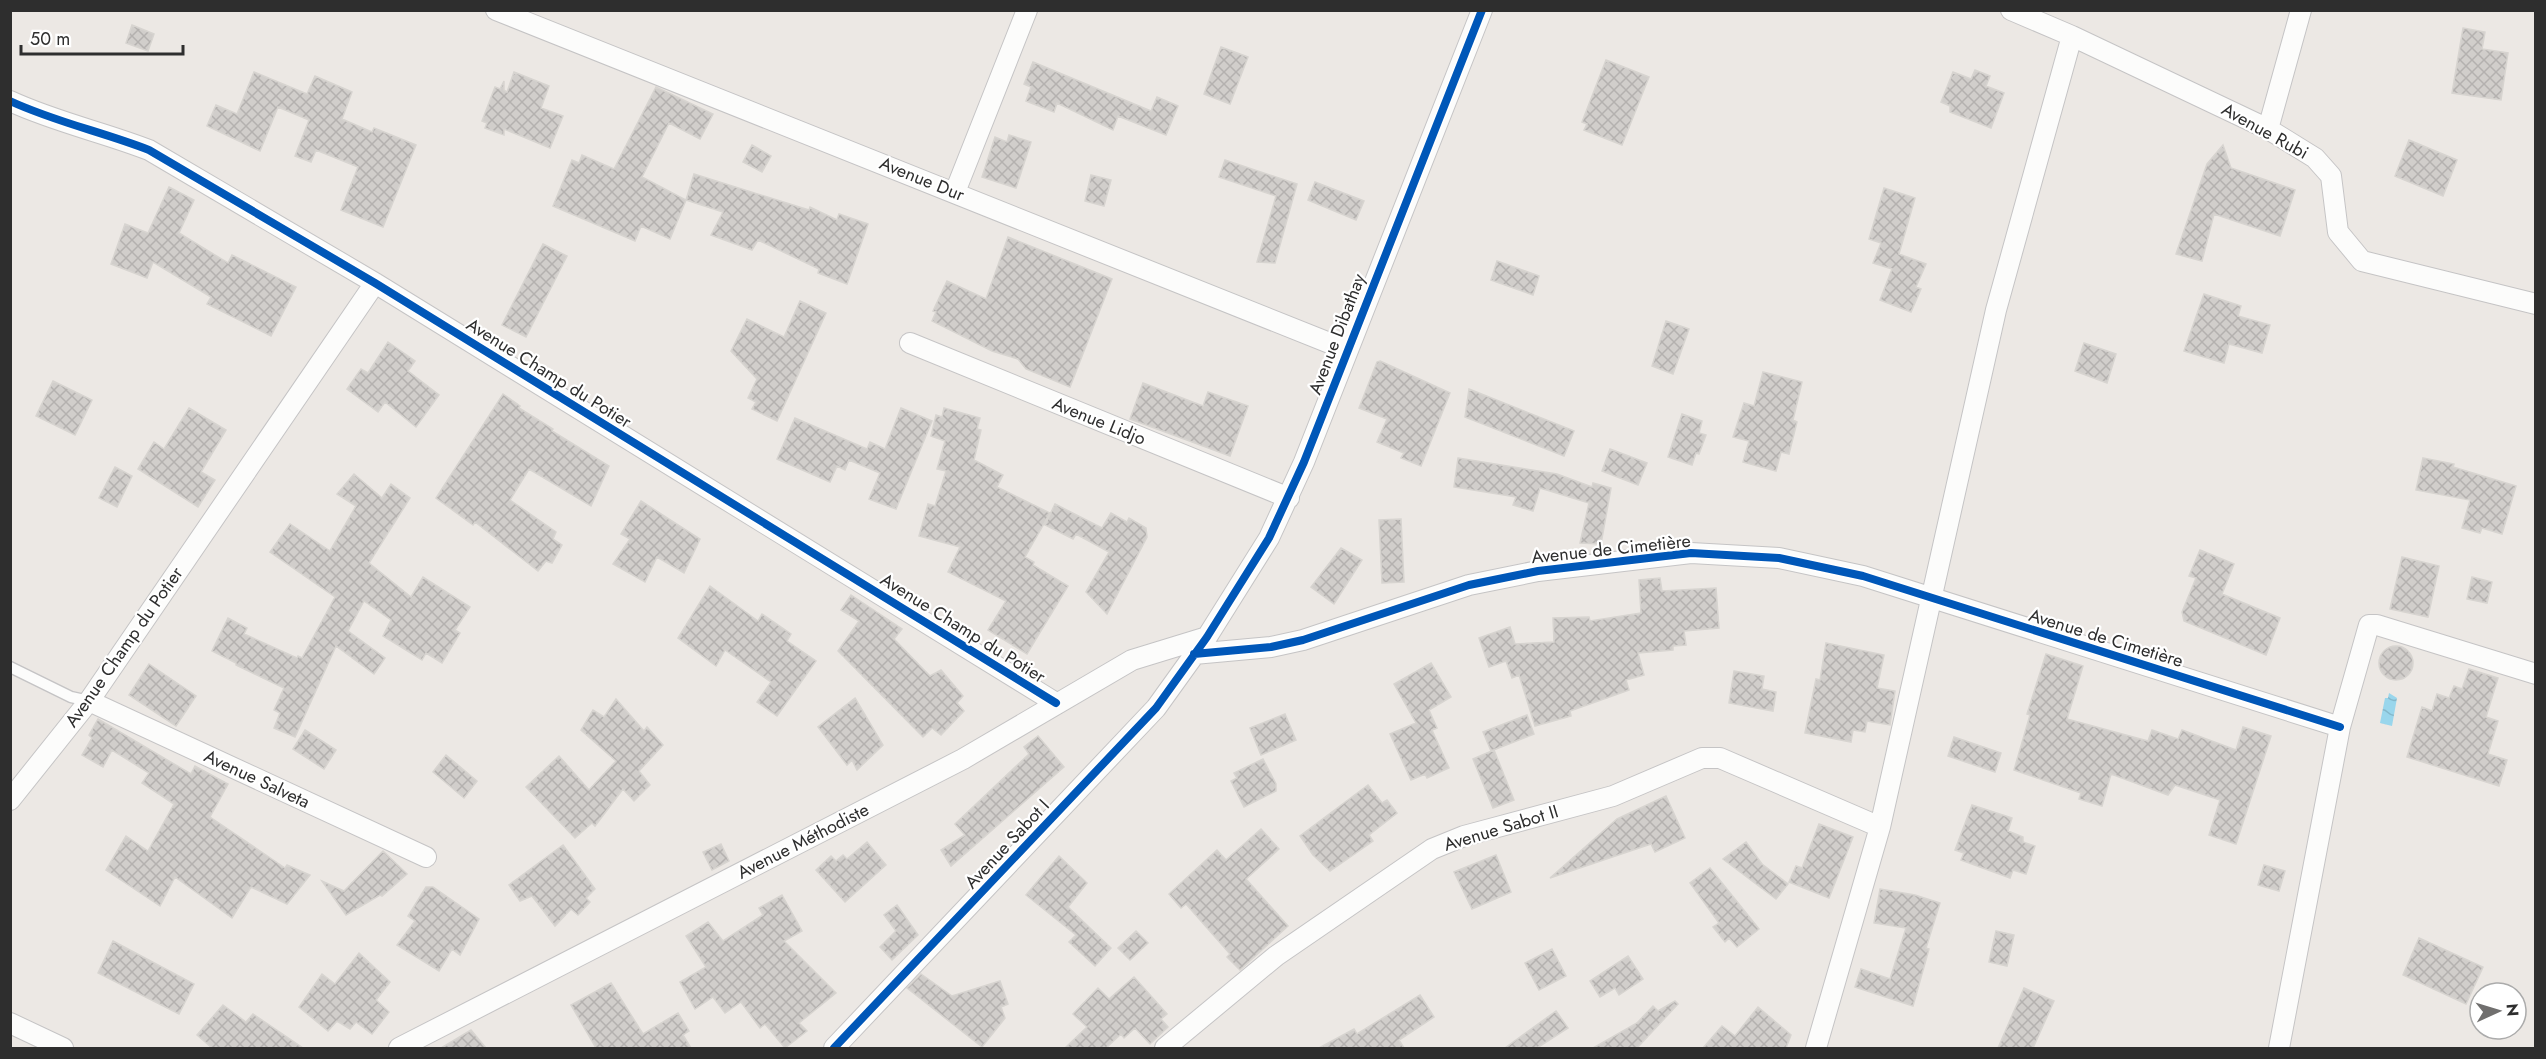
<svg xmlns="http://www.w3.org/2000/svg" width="2546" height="1059" viewBox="0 0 2546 1059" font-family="Jost,sans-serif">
	<defs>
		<pattern id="water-waves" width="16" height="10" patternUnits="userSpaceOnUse" patternTransform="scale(1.5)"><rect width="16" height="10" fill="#99d6ec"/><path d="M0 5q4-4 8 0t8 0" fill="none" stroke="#84b8cb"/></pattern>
		<pattern id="building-cross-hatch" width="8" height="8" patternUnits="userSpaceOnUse" patternTransform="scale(1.5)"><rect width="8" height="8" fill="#d1cecb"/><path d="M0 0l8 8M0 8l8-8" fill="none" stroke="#b4b1af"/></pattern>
	</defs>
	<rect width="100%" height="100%" fill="#ece8e4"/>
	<path fill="url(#water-waves)" d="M2389,693l8,5 -5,28 -12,-3 5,-25h3z"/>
	<path fill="url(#building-cross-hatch)" stroke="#d7d4d0" stroke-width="1.5" d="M132,25l22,9 -6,17 -22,-8z
		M2463,28l22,4 -3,17 26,4 -7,47 -49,-7z
		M1221,47l27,10 -18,47 -26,-10z
		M1606,60l43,17 -27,68 -38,-15 3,-6 -5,-2z
		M1033,62l118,49 6,-14 21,9 -12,29 -48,-19 -5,14 -56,-27 -3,9 -28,-11 5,-14 -7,-3z
		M1975,70l15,6 -4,10 18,7 -13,35 -41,-16v-6l-9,-4 12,-30 18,7z
		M254,72l53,22 8,-18 37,16 -10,27 30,13 2,-4 42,17 -33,82 -42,-17 17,-43 -42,-17 -5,12 -16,-6 14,-36 -31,-13 -18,44 -53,-25 9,-21 21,9z
		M514,72l35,14 -8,22 22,8 -13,32 -46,-19v6l-19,-7 2,-5 -5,-2 13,-34 5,2 4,-8v9l3,2z
		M656,87l57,27 -13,25 -31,-16 -27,54 44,23 -16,39 -29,-13 -6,15 -82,-35 19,-46 7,3 3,-8 32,14z
		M1009,135l22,7 -15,46 -34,-11 13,-40 12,5z
		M2409,140l48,20 -14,36 -48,-20z
		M752,145l19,11 -9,16 -19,-10z
		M2223,145l8,23 64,22 -15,46 -66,-22 -12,47 -26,-7 31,-90z
		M1225,160l72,24 -22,79 -18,-1 19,-66 -57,-19z
		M694,174l115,36 1,-3 27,13 2,-6 29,10 -21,60 -29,-11 1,-4 -61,-29 -6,10 -41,-15 12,-23 -37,-12z
		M1091,175l20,5 -7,26 -19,-5z
		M1315,182l49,19 -8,19 -48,-20z
		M169,187l25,13 -15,33 49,30 4,-8 64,32 -25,49 -64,-32 4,-7 -58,-35 -6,16 -36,-14 14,-40 23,9z
		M1884,188l31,10 -16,56 27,10 -10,23 5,2 -10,23 -31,-12 12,-31 -19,-6 8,-20 -12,-4z
		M1008,237l104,42 -42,108 -44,-18 -8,-10 -26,-8 -60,-30 4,-9 -3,-1 14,-30 39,18z
		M543,244l24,12 -41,81 -24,-12z
		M1497,261l42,15 -6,19 -42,-15z
		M2204,294l37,12 -3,10 32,9 -8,28 -33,-9 -5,19 -40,-12z
		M800,301l26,12 -49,108 -25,-12 4,-7 -8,-4 9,-19 -26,-28 16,-32 37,18z
		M1666,321l23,8 -16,45 -21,-8z
		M388,342l27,19 -7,10 31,24 -23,32 -31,-25 -7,10 -31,-23 14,-20 7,4z
		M2084,343l32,11 -9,29 -32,-12z
		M1380,361l70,32 -29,73 -20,-8 3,-5 -27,-11 10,-23 -28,-11 18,-46z
		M1763,372l39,10 -9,38 4,2 -8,32 -8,-2 -5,19 -33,-9 6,-21 -16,-4 11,-34 10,3z
		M53,381l39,19 -17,35 -39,-19z
		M1143,383l60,23 5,-14 40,14 -18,50 -100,-37z
		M1469,389l105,42 -10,25 -99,-39z
		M503,394l17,12 -1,2 34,21 -1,2 57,35 -18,40 -62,-37 -19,31 46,32 -3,7 9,6 -10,18 -6,-2 -8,10 -63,-49 -2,3 -37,-27z
		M189,408l37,22 -25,42 14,8 -17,27 -60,-38 16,-27 10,7z
		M901,408l31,13 -36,88 -27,-10 11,-26 -31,-13 -4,10 -8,-4 -7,16 -53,-23 18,-41 72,31 3,-7 15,7z
		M944,408l36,10 -3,11 4,1 -7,30 29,15 -6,12 53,26 -25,44 9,5 -1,3 35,21 -41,68 -39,-24 18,-29 -58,-29 12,-25 -41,-11 9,-32 7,2 11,-35 -9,-2 8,-28 -14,-5 5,-21 6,2z
		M1682,414l20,7 -3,12 7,2 -7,19 -3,-1 -4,12 -24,-8z
		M1610,449l37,14 -9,22 -36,-14z
		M1458,458l99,16 35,13 1,-4 18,5 -10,56 -21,-1 9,-40 -49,-15 -7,23 -20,-6 3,-8 -62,-10z
		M2423,458l31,6 -1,3 63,19 -14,48 -20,-6 -2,5 -18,-5 8,-28 -54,-10z
		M115,467l17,9 -15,31 -18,-9z
		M354,474l28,24 9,-14 19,14 -41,65 42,34 12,-20 47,30 -15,23 5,3 -18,30 -16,-10 -4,7 -39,-24 8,-16 -27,-19 -16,30 37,27 -11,16 -38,-28 -41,91 -21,-9 6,-15 -6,-3 10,-22 -48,-23v-2l-24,-12 16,-33 19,10 -3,6 53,24 1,-2 4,2 33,-61 -65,-45 20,-28 40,27 26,-45 -19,-12z
		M641,501l59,38 -16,34 -27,-16 -12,25 -32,-18 17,-25 -9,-5z
		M1055,504l47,24 9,-15 16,9 2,-4 17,10 1,9 -40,77 -21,-22 23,-40 -33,-18 -3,5 -28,-14z
		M1401,519l3,63 -22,1 -3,-63z
		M1341,548l21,12 -28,44 -23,-17z
		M2200,550l34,14 -12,30 58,24 -14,37 -82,-34 -2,-9 14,-34 -7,-2z
		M2402,557l37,9 -11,51 -38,-8z
		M2472,577l20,5 -5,21 -20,-4z
		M1660,578l2,13 54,-3 3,40 -35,3 2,14 -13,1v4l-35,3 6,22 -18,5 3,10 -59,21 1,5 -36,10 -16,-51 -7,3 -6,-17 -17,6 -10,-29 31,-11 5,17 39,-2 -1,-24 36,-1 1,4 51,-8 -2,-33z
		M710,586l48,35 4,-7 29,20 -4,7 29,20 -39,55 -20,-14 14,-20 -46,-32 -9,16 -38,-28z
		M851,595l51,34 -8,10 36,37 11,-6 22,26 -6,7 7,8 -23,24 -9,-7 -9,9 -85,-86 21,-30 -18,-11z
		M1826,643l58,12 -7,33 18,3 -5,34 -23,-4 -2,11 -12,-2 -2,12 -46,-9 11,-54 4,1z
		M2379 663a17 17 0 1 1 34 0a17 17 0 1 1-34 0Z
		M2046,654l37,12 -16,53 81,22 4,-11 26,9 4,-9 54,20 7,-23 28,9 -35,108 -27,-9 11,-35 -45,-15 -7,10 -57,-21 -9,32 -23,-7 2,-6 -67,-23 16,-55 -3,-1z
		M1431,663l20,34 -22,13 8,18 -5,2 17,38 -22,10 -2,-4 -14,6 -21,-46 26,-11 -22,-39z
		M149,664l47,32 -20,30 -47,-31z
		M2469,669l29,9 -12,39 12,4 -10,33 19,6 -8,26 -92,-29 15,-50 10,4 5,-17 12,4 5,-12 8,3z
		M1734,671l30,5 -2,13 14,3 -3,19 -44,-8z
		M855,698l28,47 -26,25 -5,-10 -5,5 -29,-38z
		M616,699l28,32 3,-4 16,18 -24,26 11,14 -16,16 -11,-12 -28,37 -3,-3 -17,15 -49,-51 33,-31 30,34 27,-29 -35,-31 12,-20 11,7z
		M1285,714l11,26 -35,15 -11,-27z
		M1527,715l7,19 -43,17 -8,-19z
		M98,719l93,55 4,-8 33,18 -18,33 75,51 2,-3 23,10 -23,29 -36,-17 -19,31 -57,-41 -15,29 -54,-36 20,-34 22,15 26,-47 -32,-21 7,-10 -37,-23 -9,17 -21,-12 10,-17 -3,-3z
		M305,730l31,20 -12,19 -31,-20z
		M1038,736l26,31 -113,99 -10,-16 24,-15 -10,-11 74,-70 -5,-7z
		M1954,737l47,16 -6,19 -47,-16z
		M1494,750l20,50 -21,8 -20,-49z
		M446,755l31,26 -13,17 -31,-26z
		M1263,759l13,25v7l-32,16 -13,-26 6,-3 -3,-5z
		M1368,785l14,18 5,-3 10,13 -28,22 4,6 -43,30 -17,-16 -13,-19z
		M1666,796l19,42 -30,14 -4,-8 -101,34 67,-59z
		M1972,805l40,13 -4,13 15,6v5l12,4 -9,28 -13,-4 -3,8 -49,-18 3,-7 -9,-3z
		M1819,824l34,13 -24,61 -40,-16 7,-16 6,2z
		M1261,829l18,20 -33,30 42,47 -48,44 -13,-13 3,-3 -44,-50 -5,4 -12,-14 48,-44 9,10z
		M867,842l19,23 -41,37 -29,-32 15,-14 5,5 7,-6 4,4z
		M1746,842l16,22 26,20 -12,15 -53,-40z
		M721,844l8,17 -17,9 -9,-18z
		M563,845l32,44 -9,9 4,4 -12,13 -7,-6 -16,17 -23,-30 -12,5 -11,-16z
		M383,851l24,23 -25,22 -2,-1 -34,20 -24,-34 22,10z
		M1496,855l15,37 -39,17 -18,-37z
		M1059,856l28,27 -19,24 43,41 -16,18 -26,-24 7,-7 -50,-40z
		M2264,865l21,6 -6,20 -21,-6z
		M1710,868l49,61 -22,18 -8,-9 -4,4 -12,-15 6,-4 -29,-40z
		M426,887h7l46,32 -19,36 -8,-6 -13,22 -42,-26 18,-24 -7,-5z
		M1880,889l35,6 25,8 -14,45 3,1 -16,57 -58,-19 6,-18 29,10 16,-51 -32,-5z
		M782,895l20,36 -18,10 52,52 -37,30 8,8 -22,17 -20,-24 -5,4 -19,-26 -16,11 -12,-16 -18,12 -15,-27 26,-15 -20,-31 22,-14 15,19 40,-26 -4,-7z
		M897,905l21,30 -26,25 -12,-13 16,-16 -12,-16z
		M1136,931l12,12 -18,17 -12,-12z
		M1996,931l18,4 -7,31 -18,-4z
		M2419,938l64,29 -17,37 -63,-29z
		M113,941l81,43 -15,30 -81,-41z
		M1552,949l14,27 -27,14 -14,-27z
		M359,953l31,29 -14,18 13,12 -17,22 -16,-12 -6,7 -13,-8 -9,10 -29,-24 23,-33 13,10z
		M1628,956l15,23 -24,16 -4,-7 -15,9 -10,-16z
		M921,974l31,22 48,-15 8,23 -7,3 4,11 -23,29 -75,-59z
		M1134,977l33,37 -6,5 7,8 -18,17 -15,-16 -11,10 -3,-4 -15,14h-41l22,-21 -14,-13 25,-26 11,11z
		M611,983l32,51 35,-21 11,18 -6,4 8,13h-95l-25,-43z
		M2024,988l30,13 -21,47h-35z
		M1420,995l14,22 -35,23 5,8h-85l35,-19 3,5z
		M1675,1001l3,3 -41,44h-44l44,-25 16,-17 5,5z
		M223,1005l23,17 7,-8 50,34h-91l-15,-13z
		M1758,1007l33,28 -5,13h-83l19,-22 13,10z
		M1556,1011l12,17 -31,20h-32z
		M471,1030l15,18h-45z"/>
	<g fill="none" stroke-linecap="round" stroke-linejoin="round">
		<defs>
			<path id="service" d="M10,667l61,30 18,4"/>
			<path id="minor" d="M496,10l851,340
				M2011,10l61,26 196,93 47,29 16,18 7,56 24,29 174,43
				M10,101c45,21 93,31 139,49l226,133 681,420
				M2268,129l33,-119
				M955,192l72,-182
				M910,343l379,155
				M1194,654l77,-7 32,-7 166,-55 69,-14 153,-18 88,5 84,18 477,151
				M89,701l337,156
				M10,800l79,-99 286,-418
				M10,1023l53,25
				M399,1048l564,-289 169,-99 75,-23
				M834,1048l322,-340 51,-71 62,-99 35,-76 178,-452
				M1165,1048l111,-92 156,-107 32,-13 149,-40 89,-38h18l160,69
				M1816,1048l64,-221 116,-517 76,-274
				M2279,1048l61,-321 29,-102h8l159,49"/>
		</defs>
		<use href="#service" stroke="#c5c4c5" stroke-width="13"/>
		<use href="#minor" stroke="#c5c4c5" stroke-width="22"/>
		<use href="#service" stroke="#fcfcfb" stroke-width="10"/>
		<use href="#minor" stroke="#fcfcfb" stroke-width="20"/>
		<defs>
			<path id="cycleway" d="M10,101c45,21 93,31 139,49l226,133 681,420
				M1194,654l77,-7 32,-7 166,-55 69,-14 153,-18 88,5 84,18 477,151
				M834,1048l322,-340 51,-71 62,-99 35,-76 178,-452"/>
		</defs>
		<use href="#cycleway" stroke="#fff" stroke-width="11"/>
		<use href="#cycleway" stroke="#0057b8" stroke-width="8"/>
	</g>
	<g text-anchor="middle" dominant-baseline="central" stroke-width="4.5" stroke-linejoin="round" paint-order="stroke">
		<g font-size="18" fill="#2e2e2e" stroke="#fff">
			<text transform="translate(2265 131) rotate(29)">Avenue Rubi</text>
			<text transform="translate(922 179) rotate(22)">Avenue Dur</text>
			<text transform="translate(1337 334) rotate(-69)">Avenue Dibathay</text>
			<text transform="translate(549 373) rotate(32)">Avenue Champ du Potier</text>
			<text transform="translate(1099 421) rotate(22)">Avenue Lidjo</text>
			<text transform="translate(1611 549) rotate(-6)">Avenue de Cimetière</text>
			<text transform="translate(963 628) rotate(32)">Avenue Champ du Potier</text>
			<text transform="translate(2106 638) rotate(17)">Avenue de Cimetière</text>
			<text transform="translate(124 647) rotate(-55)">Avenue Champ du Potier</text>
			<text transform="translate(257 779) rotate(25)">Avenue Salveta</text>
			<text transform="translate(1501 828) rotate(-17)">Avenue Sabot II</text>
			<text transform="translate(803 841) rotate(-27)">Avenue Méthodiste</text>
			<text transform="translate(1007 844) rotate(-47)">Avenue Sabot I</text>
		</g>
	</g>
	<rect width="2546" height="1059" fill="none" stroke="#2e2e2e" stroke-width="24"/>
	<g transform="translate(2498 1011) rotate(86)"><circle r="28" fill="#ffffff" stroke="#ababab" stroke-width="1.5"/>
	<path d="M0-4.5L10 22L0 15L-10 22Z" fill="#706f6e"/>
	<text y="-9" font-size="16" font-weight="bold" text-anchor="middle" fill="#2e2e2e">N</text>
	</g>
	<path d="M21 45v9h162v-9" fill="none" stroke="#2e2e2e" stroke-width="3"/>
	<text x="30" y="45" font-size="18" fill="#2e2e2e" stroke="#ffffff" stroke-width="4.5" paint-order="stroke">50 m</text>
</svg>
